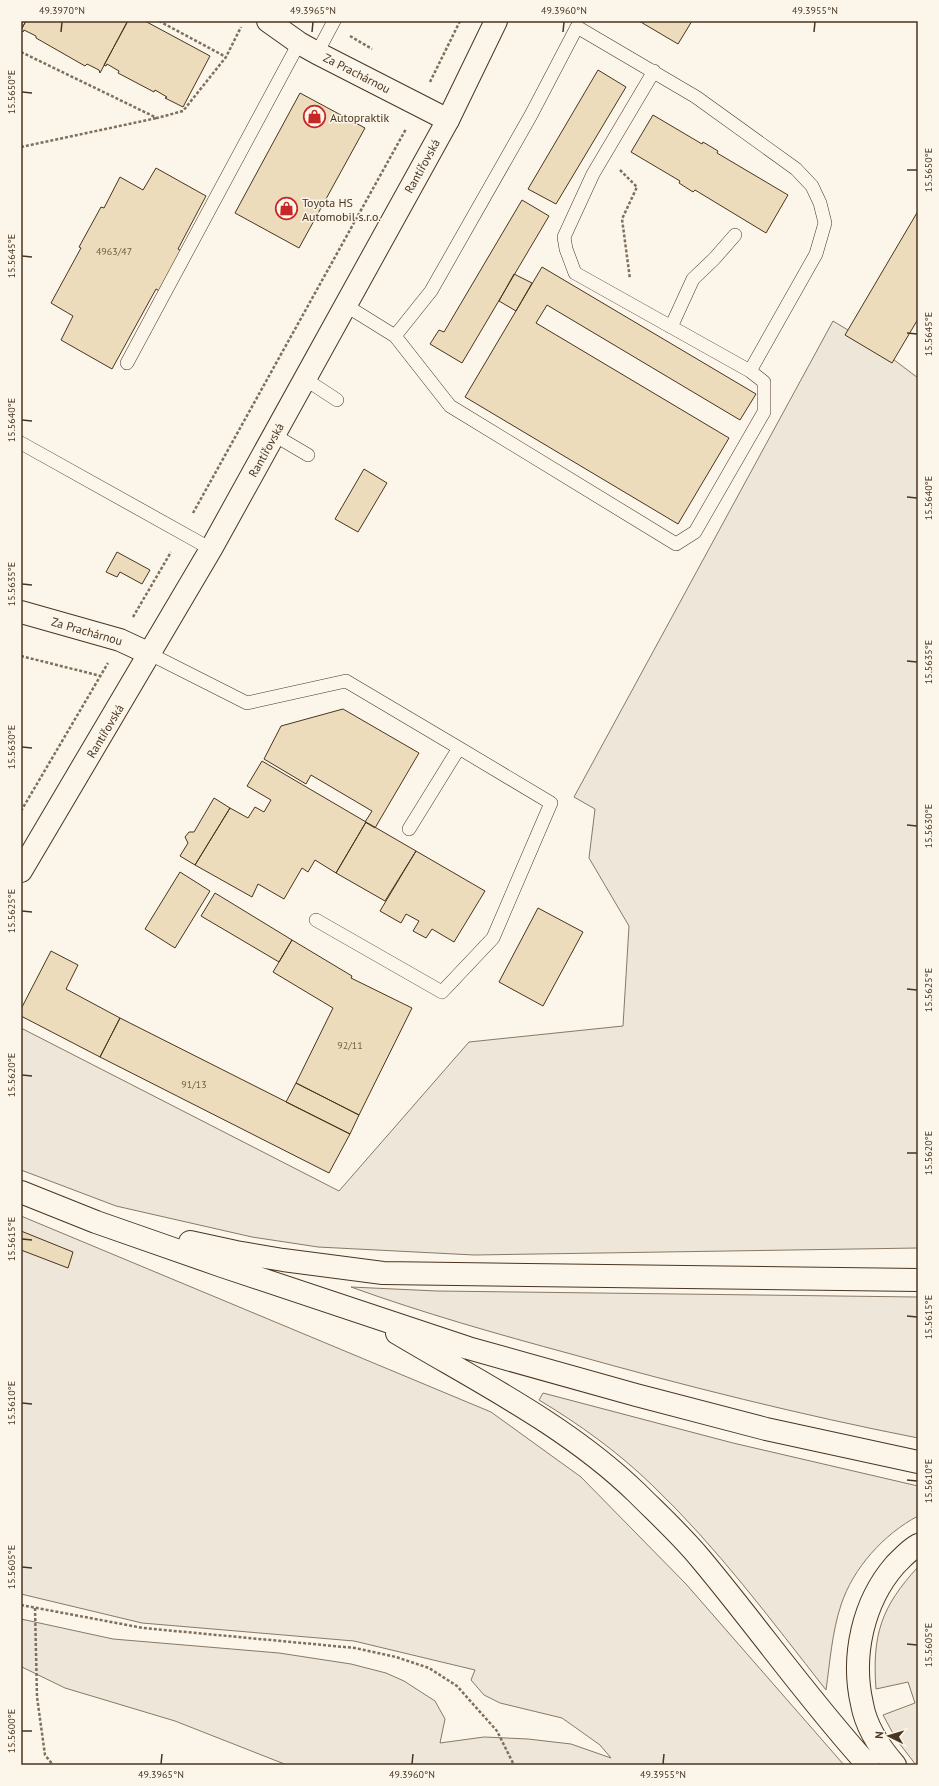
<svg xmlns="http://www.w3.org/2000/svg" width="939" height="1786" viewBox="0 0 939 1786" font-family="'PT Sans',sans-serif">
	<rect width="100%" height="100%" fill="#fbf6e9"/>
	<path fill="#ede6d9" stroke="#887966" d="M833,321l48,29 37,28v870l-444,7 -156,-8 -66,-10 -136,-31 -95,-36v-142l318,163 130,-149 154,-16 6,-100 -40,-68 6,-49 -21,-12z
		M21,1216l470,196 90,65 105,107 158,181h-557l-112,-44 -110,-33 -41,-20 -3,-2v-47l92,20 166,14 72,11 35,9 18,8 31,20 10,18 -5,24 44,-6 44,2 43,5 40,14 -11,-13 -38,-27 -62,-15 -16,-8 -13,-15 4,-10 -121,-29 -212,-18 -121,-29z
		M351,1287l86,4 481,6v141c-117,-23 -233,-52 -347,-84 -74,-20 -148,-41 -220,-67z
		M543,1393l190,50 185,43v30c-34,18 -65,52 -77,89 -9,27 -11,57 -15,85 -55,-70 -109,-143 -174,-205 -34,-33 -73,-61 -113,-85z
		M918,1567v198h-2l-20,-26 -13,-24 32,-12 -7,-21 -32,7c-4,-54 5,-82 42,-122z"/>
	<path fill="#ecdcbc" stroke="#4a3520" d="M21,21h5l-5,9 1,-4z
		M26,21h100l1,1 -27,51 -1,-3 -12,-6 -2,2 -49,-28v-2l-12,-6 -1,2 -2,-2z
		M128,21h17l65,35 -27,51 -18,-9 2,-1 -12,-7 -1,2 -36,-19 1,-2 -12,-7 -1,2 -2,-1z
		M639,21h53l-14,23z
		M598,70l28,17 -70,117 -28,-15z
		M300,93l65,35 -66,120 -64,-35z
		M653,115l49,29 1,-2 15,9 -1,2 71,42 -22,38 -71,-43 -2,2 -14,-9 1,-2 -49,-29z
		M156,168l50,28 -28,53 5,3 -22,40 -5,-3 -44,80 -51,-29 12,-24 -22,-13 30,-55 -2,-1 22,-40 3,1 16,-31 23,13z
		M522,200l27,16 -87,147 -32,-19 9,-14 5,2z
		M918,211v108l-26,44 -47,-28z
		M542,267l214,127 -16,26 -193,-115 -11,18 193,115 -51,86 -213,-127z
		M514,274l18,9 -16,28 -17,-10z
		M364,469l23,14 -29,49 -23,-13z
		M117,552l33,18 -8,14 -22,-12 -3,5 -11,-5z
		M343,709l76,44 -44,75 -10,-6 7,-11 -61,-36 -5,9 -42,-25 17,-33z
		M262,761l104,61 -30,51 -21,-13 -7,12 -6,-4 -18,31 -26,-15 -6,13 -57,-32 35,-57 18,10 7,-11 9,5 7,-12 -24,-14z
		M214,798l16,10 -35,57 -15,-9 8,-13 -3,-6 4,-5h5z
		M366,822l50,29 -31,50 -49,-28z
		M416,851l69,40 -31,51 -22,-13 -6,9 -13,-7 6,-10 -13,-7 -5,9 -21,-12z
		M180,872l30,19 -35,57 -30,-19z
		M215,893l77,47 -13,22 -78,-46z
		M538,908l45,24 -40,74 -44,-24z
		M292,940l60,36 -1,2 61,30 -53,107 -63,-32 37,-75 -60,-36z
		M51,951l27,14 -12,24 54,29 -20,39 -79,-41v-7z
		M120,1018l230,116 -21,39 -229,-116z
		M296,1083l63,32 -9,19 -64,-32z
		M21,1231l52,21 -5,16 -47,-18z"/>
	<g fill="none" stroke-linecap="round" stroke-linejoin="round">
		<defs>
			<path id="lane" d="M317,53l17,-32
				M345,305l50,31 55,70 226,138 19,-12 69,-120v-30l-14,-11 -175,-98 -9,-24 -2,-12 29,-63 61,-103
				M671,327l22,-48 21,-20 21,-24
				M395,336l36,-45 100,-176 46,-88 119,70 100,72 16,17 8,17 5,20 -9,31 -66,117
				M127,363l172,-320
				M305,379l32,21
				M274,435l34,20
				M21,443l190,106
				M150,654l97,49 99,-22 113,67 -50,81
				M316,920l126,72 51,-54 58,-135 -92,-55"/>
			<path id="street" d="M268,21l31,22 18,10 131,67
				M21,612l99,28 30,14"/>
			<path id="secondary" d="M21,871l190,-322 237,-429 48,-99"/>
			<path id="primary" d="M21,1192l75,30 126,44 246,82 168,47 130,34 152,33
				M190,1242l46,10 47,8 100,13 535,7
				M397,1333c82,49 171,93 240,160 21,21 44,42 63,65 57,68 108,141 168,207
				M895,1765c-15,-17 -29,-38 -33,-61 -11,-48 1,-102 33,-139 7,-7 15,-16 23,-20"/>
		</defs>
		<use href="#lane" stroke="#4a3520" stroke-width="14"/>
		<use href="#street" stroke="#4a3520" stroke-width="24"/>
		<use href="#secondary" stroke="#4a3520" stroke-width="24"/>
		<use href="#primary" stroke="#4a3520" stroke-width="24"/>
		<path stroke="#7f6f5c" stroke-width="2.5" stroke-dasharray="3 2" stroke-linecap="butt" d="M159,21l67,36
			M350,36l22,13
			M21,52l136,66 26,-7 43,-54 15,-30
			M430,82l30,-61
			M21,147l136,-29
			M620,170l17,17 -15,32 8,60
			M193,513l213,-384
			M133,617l38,-65
			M21,656l80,20
			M21,811l87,-148
			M21,1605l122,23 212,20 41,9 33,11 28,18 40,45 17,34
			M35,1608l2,89 8,58 8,10"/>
		<use href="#lane" stroke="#fbf6e9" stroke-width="13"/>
		<use href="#street" stroke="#fbf6e9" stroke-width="22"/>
		<use href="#secondary" stroke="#fbf6e9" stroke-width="22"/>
		<use href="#primary" stroke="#fbf6e9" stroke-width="22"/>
	</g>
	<path fill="none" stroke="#4a3520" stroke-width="1.5" d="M61,32l1,-10M312,32l1,-10M563,32l1,-10M814,32l1,-10M22,92l10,1M907,170h10M22,256l10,1M907,333l10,1M22,420l10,1M907,497l10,1M22,584l10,1M907,661l10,1M22,747l10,1M907,825l10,1M22,911l10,1M907,989l10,1M22,1075l10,1M907,1153h10M22,1239l10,1M907,1316l10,1M22,1403l10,1M907,1480l10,1M22,1567l10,1M907,1644l10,1M22,1731h10M161,1764l1,-10M412,1764l1,-10M663,1764l1,-10"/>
	<defs>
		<symbol id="shop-ring" viewBox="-11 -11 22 22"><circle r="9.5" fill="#fbf6e9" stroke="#c62828" stroke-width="1.5"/><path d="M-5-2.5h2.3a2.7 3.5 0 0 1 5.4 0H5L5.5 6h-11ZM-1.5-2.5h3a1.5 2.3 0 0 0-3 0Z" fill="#c62828"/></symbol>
	</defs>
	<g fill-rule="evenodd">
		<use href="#shop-ring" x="302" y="104" width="25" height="25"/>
		<use href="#shop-ring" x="274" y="196" width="25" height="25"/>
	</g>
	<g text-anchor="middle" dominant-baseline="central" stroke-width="3" stroke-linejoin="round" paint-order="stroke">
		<g font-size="10" fill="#725f47">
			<text x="114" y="251">4963/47</text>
			<text x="350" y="1045">92/11</text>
			<text x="194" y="1084">91/13</text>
		</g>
		<g font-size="12" fill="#4a3520" stroke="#fbf6e9">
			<text transform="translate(357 73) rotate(27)">Za Prachárnou</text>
			<text transform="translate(422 166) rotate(-61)">Rantířovská</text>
			<text transform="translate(266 450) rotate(-61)">Rantířovská</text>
			<text transform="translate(87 631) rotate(16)">Za Prachárnou</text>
			<text transform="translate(105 731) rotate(-59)">Rantířovská</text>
		</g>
		<g font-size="12" fill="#4a3520" stroke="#fbf6e9" text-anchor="start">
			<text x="330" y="117">Autopraktik</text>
			<text x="302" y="202">Toyota HS<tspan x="302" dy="14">Automobil s.r.o.</tspan></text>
		</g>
	</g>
	<rect width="939" height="1786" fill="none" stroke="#fbf6e9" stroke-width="44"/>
	<g transform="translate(889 1736) rotate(275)" stroke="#fbf6e9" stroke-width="3" paint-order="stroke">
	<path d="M0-3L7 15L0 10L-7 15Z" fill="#4a3520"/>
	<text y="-6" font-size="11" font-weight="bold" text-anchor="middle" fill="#4a3520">N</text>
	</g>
	<rect x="22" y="22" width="895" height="1742" fill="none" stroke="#4a3520" stroke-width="1.5"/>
	<g font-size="10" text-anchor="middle" fill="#4a3520">
		<text x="62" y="14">49.3970°N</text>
		<text x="313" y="14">49.3965°N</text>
		<text x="564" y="14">49.3960°N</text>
		<text x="815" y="14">49.3955°N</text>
		<text transform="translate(11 92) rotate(-90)" y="4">15.5650°E</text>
		<text transform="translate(928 170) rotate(-90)" y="4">15.5650°E</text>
		<text transform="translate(11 256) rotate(-90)" y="4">15.5645°E</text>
		<text transform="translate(928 334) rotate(-90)" y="4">15.5645°E</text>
		<text transform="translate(11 420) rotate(-90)" y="4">15.5640°E</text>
		<text transform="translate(928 498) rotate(-90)" y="4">15.5640°E</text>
		<text transform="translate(11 584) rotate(-90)" y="4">15.5635°E</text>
		<text transform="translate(928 662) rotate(-90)" y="4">15.5635°E</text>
		<text transform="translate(11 747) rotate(-90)" y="4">15.5630°E</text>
		<text transform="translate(928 826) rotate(-90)" y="4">15.5630°E</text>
		<text transform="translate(11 911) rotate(-90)" y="4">15.5625°E</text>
		<text transform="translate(928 990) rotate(-90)" y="4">15.5625°E</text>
		<text transform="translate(11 1075) rotate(-90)" y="4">15.5620°E</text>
		<text transform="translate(928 1153) rotate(-90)" y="4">15.5620°E</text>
		<text transform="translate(11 1239) rotate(-90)" y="4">15.5615°E</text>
		<text transform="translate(928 1317) rotate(-90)" y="4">15.5615°E</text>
		<text transform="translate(11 1403) rotate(-90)" y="4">15.5610°E</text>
		<text transform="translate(928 1481) rotate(-90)" y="4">15.5610°E</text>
		<text transform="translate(11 1567) rotate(-90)" y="4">15.5605°E</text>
		<text transform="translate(928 1645) rotate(-90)" y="4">15.5605°E</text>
		<text transform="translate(11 1731) rotate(-90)" y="4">15.5600°E</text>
		<text x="161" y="1778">49.3965°N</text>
		<text x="412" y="1778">49.3960°N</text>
		<text x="663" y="1778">49.3955°N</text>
	</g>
</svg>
